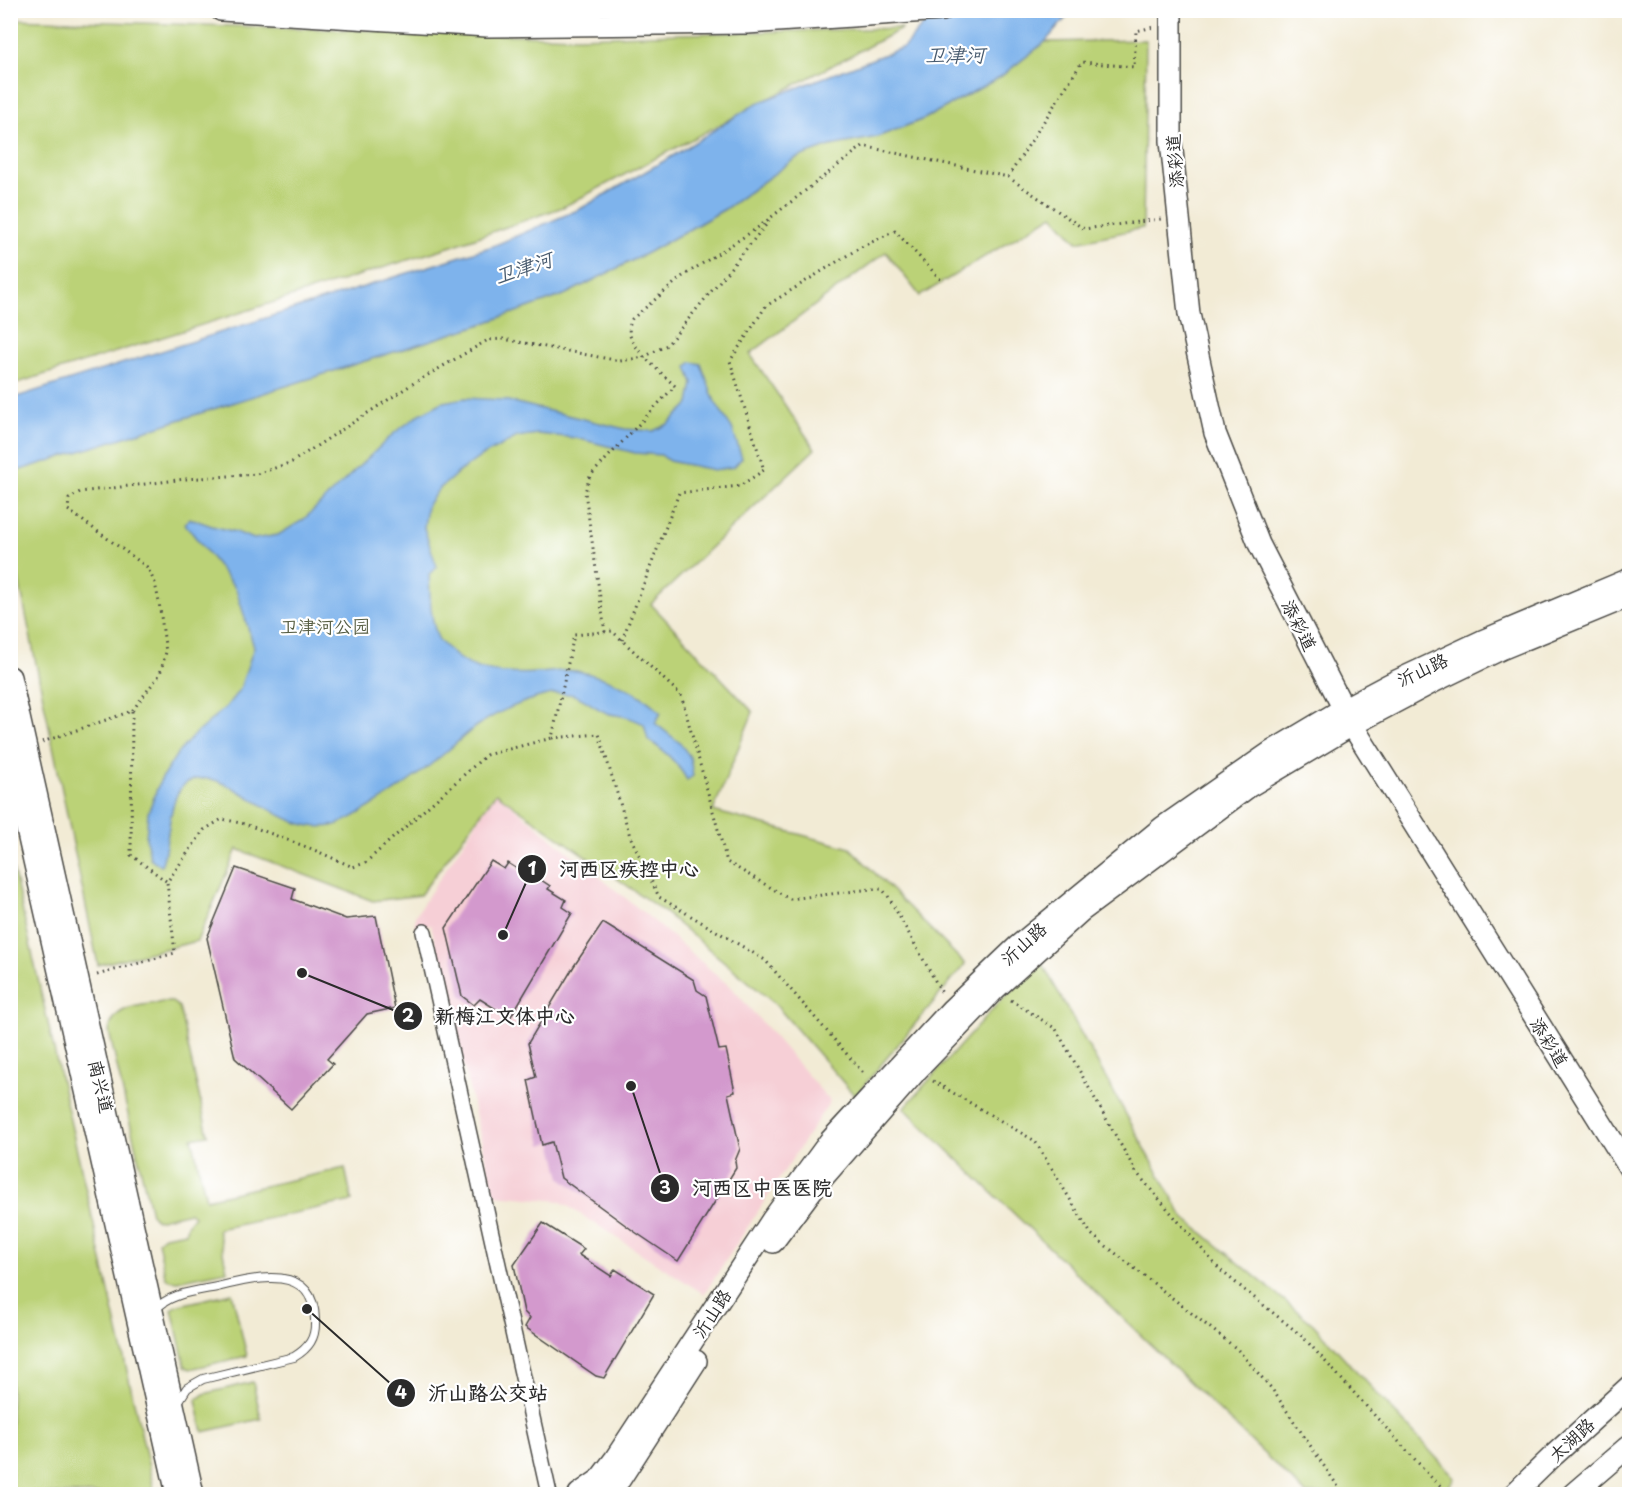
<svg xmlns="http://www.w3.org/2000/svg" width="1640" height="1505" viewBox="0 0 1640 1505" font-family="'Playpen Sans','LXGW WenKai TC',sans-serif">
	<rect width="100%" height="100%" fill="#fff"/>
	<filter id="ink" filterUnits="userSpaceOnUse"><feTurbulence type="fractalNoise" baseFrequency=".0167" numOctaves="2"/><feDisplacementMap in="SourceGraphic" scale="12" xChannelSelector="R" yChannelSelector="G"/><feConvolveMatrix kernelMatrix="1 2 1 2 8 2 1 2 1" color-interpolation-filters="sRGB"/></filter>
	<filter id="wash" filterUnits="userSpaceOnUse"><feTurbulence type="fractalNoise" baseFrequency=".008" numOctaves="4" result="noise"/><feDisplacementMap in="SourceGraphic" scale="24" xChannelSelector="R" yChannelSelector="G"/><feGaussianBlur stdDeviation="1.35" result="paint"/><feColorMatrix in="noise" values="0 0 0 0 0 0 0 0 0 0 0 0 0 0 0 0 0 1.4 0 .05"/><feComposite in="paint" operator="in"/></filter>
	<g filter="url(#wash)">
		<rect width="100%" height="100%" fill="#f2ebd5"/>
		<path fill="#f6cfd6" d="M496,793l159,129 78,67 97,112 -126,193 -144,-93 -66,-6 -63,-270 -16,4v-13z"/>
		<path fill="#bbd277" stroke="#737e51" stroke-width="1.5" d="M11,19l565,18 327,-9 -340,179 -111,39 -441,139z
			M1146,40l-3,188 -66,14 -24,-27 -133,81 -34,-44 -136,102 65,95 -164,155 102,108 -40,99 137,37 115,116 -110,132 -81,-93 -111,-92 -167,-118 -76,102 -47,6 -136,-52 -40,92 -99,24 -87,-423 -1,-69 469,-148 85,-30 85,-43 76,-43 71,-51 34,-12 47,-9 47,-18 76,-42 45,-35z
			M10,860h1l144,634h-144z
			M1042,963l141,254 130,107 142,154 -12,16h-137l-402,-386 97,-108z
			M163,1002h9l7,5 29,128 -16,3 14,61 139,-31 7,33 -134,28 9,42 -50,10 -8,-1 -4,-4 -7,-35 6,-5 22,-4 1,-7 7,-9 -4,-4 -34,8 -5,-6 -42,-182c3,-27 31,-26 54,-30z
			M232,1293l15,63 -57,13 -5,-3 -13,-57 4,-3z
			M253,1382l8,37 -58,13 -7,-32 8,-6z"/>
		<path fill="#7eb3ec" stroke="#546f8c" stroke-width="1.5" d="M935,11h137l-27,31 -45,35 -76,42 -47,18 -47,9 -34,12 -71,51 -76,43 -85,43 -85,30 -468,148 -1,-74 483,-153 87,-37 96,-55 81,-51 147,-56z
			M691,362l10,2 14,38 17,26 10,30 -8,9 -20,3 -45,-9 -8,-6 -26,-2 -59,-15 -38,-4 -21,3 -37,20 -21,15 -21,18 -11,16 -3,22 13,39 -8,7c1,21 1,45 9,64 2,4 6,7 9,10 22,25 57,27 89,25 13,0 28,-4 41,-2 29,6 64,20 84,42l-6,10 25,20 10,14 3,19 -6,4c-10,-18 -22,-29 -39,-40l-4,-16c-7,-3 -14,-7 -22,-8 -5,-1 -12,-1 -17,-4 -12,-5 -24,-17 -36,-18 -14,-2 -23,1 -36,5 -18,6 -37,14 -53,25 -13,8 -24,20 -35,29 -23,19 -45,36 -70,51 -12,7 -26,17 -40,21 -55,15 -107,-64 -147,-43 -21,10 -18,63 -27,84l-11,-8 -4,-20 2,-25 12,-32 17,-27 16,-18 33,-29 14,-18 14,-42 -18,-58 -51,-65 4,-6 23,8 24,6 18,7 24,-4 25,-15 90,-86 27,-20 23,-12 22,-4 39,2 121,29 28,2 15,-7 21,-20 4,-21 -6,-16z"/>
		<g id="blocks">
			<path fill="#d399cd" d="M491,861l13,8 4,-6 22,14 2,-3 18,12 -2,3 18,11 -3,7 9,6 -62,105 -30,-19 -6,6 -12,-9 -16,-68z
				M236,868l59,20 -3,11 54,20 30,-3 19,92 -28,6 -40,45 6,5 -42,45 -56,-51 -28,-120z
				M603,923l91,57 3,10 9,6 13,54 7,-1 9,43 -7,2 12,55 -5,12 1,7 -58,93 -43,-29 -74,-54 -9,-36 -10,3 -14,-65 8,-3 -8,-34 46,-77z
				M543,1223l41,26 -5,6 32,21 4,-7 39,25 -50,84 -8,-2 -71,-49 5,-9 -6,-6 -10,-47z"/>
		</g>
	</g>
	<g filter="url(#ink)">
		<use href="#blocks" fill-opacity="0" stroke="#494844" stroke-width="1.5"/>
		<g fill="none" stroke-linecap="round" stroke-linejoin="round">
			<defs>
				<path id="lane" d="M154,1311c15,-18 42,-20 63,-24 37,-9 97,-25 98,33 1,18 -6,28 -21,37l-91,22 -16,9 -9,14"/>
				<path id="street" d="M424,932l125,562"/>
				<path id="secondary" d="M221,10l266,16 260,-3 195,-13
					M1171,10v131l18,173 26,119 44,111 93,181 278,444
					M10,677l183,817
					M10,754l167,740
					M773,1242l39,-52 104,-119 79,-82 86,-78 167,-124 104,-62 85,-45 64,-31 129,-53
					M579,1494l20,-14 16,-21 157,-239 58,-79 121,-131 67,-64 145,-119 108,-75 72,-43 47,-25 92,-43 148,-62
					M605,1494l15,-15 76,-118
					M1514,1494l40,-39 76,-69
					M1573,1494l57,-49"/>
			</defs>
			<use href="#lane" stroke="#494844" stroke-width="10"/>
			<use href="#street" stroke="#494844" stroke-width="18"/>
			<use href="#secondary" stroke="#494844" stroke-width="24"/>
			<path stroke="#494844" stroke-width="3" stroke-dasharray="1.5 4.5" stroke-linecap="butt" d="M1008,177l76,52 77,-10
				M605,632l-20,-140 5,-16 85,-90 -31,-29 23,-12 103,-125
				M622,640l57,-147 61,-7 24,-16 -34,-109 36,-55 93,-58 36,-17 48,51
				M132,711l-1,144 35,26
				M552,738l47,-4 31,102 29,61 106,63 100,115
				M42,742l90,-31 28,-37 6,-22 -7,-50 -4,-19 -8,-16 -79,-57 1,-11 11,-7 106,-13 71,-5 35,-12 122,-79 74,-43 15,-1 117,22 24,-4c-9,-12 -20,-22 -12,-38l51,-43 73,-47 107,-83 145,31 74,-115 52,5 2,-36 18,-4
				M97,975l78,-22 -8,-71 37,-52 18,-11 23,5 67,25 41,18 12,-4 121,-108 66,-17 22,-103 38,-4 69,64 46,167 63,37 81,-10h11l6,7 54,97
				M1011,1000l45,29 80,143 84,98 83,67 128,140 18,17
				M933,1081l102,60 56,93 146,115 35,40 71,105
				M1624,1488l5,6"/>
			<use href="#lane" stroke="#fff" stroke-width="8"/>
			<use href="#street" stroke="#fff" stroke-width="15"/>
			<use href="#secondary" stroke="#fff" stroke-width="21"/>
		</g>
	</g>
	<g text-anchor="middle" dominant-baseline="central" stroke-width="4.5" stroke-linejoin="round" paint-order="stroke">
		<g font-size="18" fill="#2b2b2b" stroke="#fff">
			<text transform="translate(1174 161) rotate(-94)">添彩道</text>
			<text transform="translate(1300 625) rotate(63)">添彩道</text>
			<text transform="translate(1422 669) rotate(-25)">沂山路</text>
			<text transform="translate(1023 943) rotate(-42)">沂山路</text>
			<text transform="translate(1550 1042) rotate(58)">添彩道</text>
			<text transform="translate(102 1086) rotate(77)">南兴道</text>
			<text transform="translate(711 1313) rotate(-57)">沂山路</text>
			<text transform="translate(1571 1439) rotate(-43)">太湖路</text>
		</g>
		<g font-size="18" fill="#565d42" stroke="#fff">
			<text x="325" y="625">卫津河公园</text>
		</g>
		<g font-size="20" font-style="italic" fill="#485b6f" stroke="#fff">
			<text x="955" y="54">卫津河</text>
			<text transform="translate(523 267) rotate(-18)">卫津河</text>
		</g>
	</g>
	<path fill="none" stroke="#2b2b2b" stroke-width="2" d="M503 935L532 869M302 973L408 1016M631 1086L665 1188M307 1309L401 1393"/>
	<g fill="#2b2b2b" stroke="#fff" stroke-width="2">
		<circle cx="503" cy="935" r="6"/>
		<circle cx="302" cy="973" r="6"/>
		<circle cx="631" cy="1086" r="6"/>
		<circle cx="307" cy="1309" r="6"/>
		<circle cx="532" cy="869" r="15"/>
		<circle cx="408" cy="1016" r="15"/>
		<circle cx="665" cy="1188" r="15"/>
		<circle cx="401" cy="1393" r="15"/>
	</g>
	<g font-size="18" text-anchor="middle" font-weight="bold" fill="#fff">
		<text x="532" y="875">1</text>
		<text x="408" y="1022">2</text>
		<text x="665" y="1194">3</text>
		<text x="401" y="1399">4</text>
	</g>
	<g font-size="20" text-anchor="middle" font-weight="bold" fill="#2b2b2b" stroke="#fff" stroke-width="4.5" stroke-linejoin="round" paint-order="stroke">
		<text x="629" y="876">河西区疾控中心</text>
		<text x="505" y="1023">新梅江文体中心</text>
		<text x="762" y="1195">河西区中医医院</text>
		<text x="488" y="1400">沂山路公交站</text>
	</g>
	<rect width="1640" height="1505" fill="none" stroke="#fff" stroke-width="36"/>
</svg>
